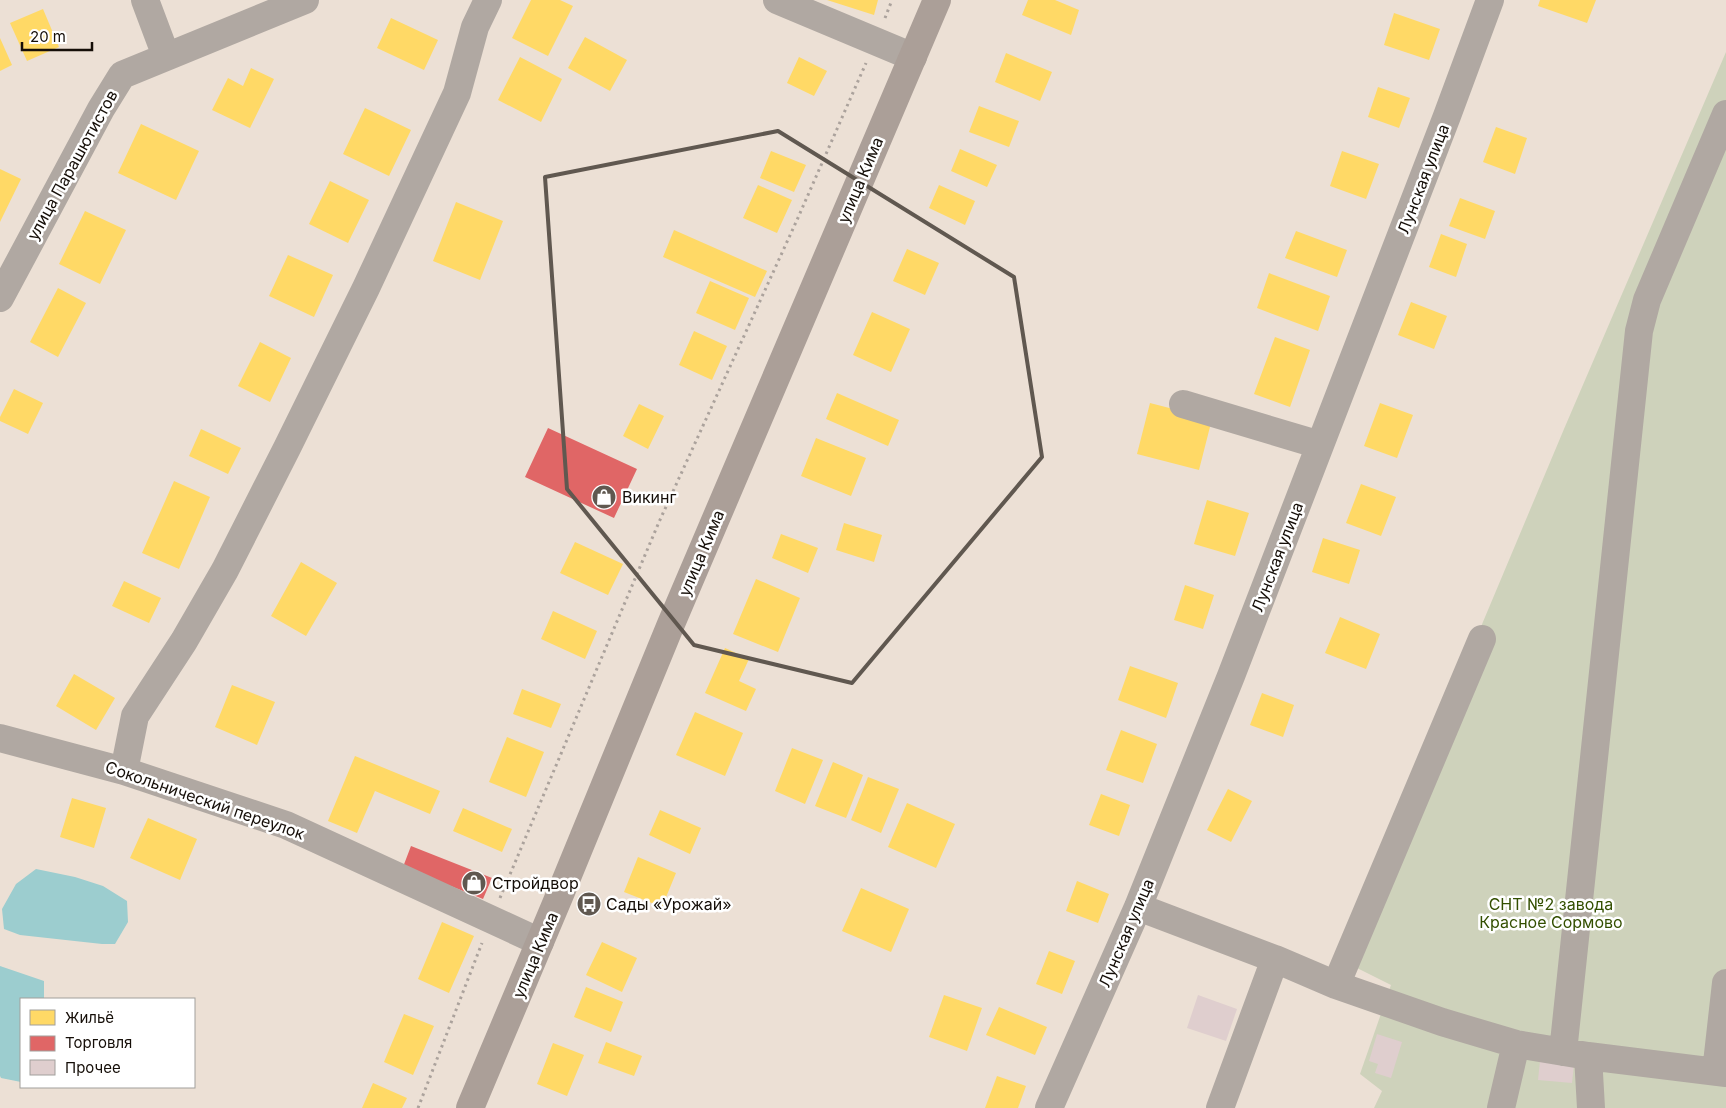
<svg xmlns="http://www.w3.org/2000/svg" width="1726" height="1108" viewBox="0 0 1726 1108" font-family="Inter,sans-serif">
	<rect width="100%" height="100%" fill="#ece0d5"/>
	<path fill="#ced2bb" d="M1726,52v1056h-352l8,-17 -22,-17 31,-89 -50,-25 223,-531z"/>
	<path fill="#9ccdcf" d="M36,869l39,8 28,9 24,15 1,21 -13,22h-13l-82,-9 -16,-6 -2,-20 14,-25z
		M0,966l44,15v18h-23v83l-20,-4 -1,-2z"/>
	<path fill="#ffd966" d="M531,0h29l13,6 -25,50 -36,-18z
		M827,0h51l-4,15z
		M1028,0h27l24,10 -8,25 -49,-20z
		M1540,0h56l-9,23 -49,-17z
		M43,9l16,38 -32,14 -17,-38z
		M1394,13l46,16 -11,31 -45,-15z
		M391,18l47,22 -14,30 -47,-22z
		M585,37l42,23 -17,31 -42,-23z
		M0,38l12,27 -12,6z
		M1006,53l46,19 -12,29 -45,-19z
		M520,57l42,22 -21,43 -43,-22z
		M799,57l28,14 -13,25 -27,-13z
		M251,68l23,11 -24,49 -38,-18 16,-32 15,8z
		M1378,87l32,11 -11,30 -31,-11z
		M979,106l40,15 -10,26 -40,-15z
		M365,108l46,22 -22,46 -46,-22z
		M141,124l58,27 -23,49 -58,-27z
		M1496,127l31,11 -12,36 -32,-12z
		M960,149l37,16 -10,22 -36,-16z
		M771,151l35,14 -12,27 -34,-14z
		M1342,151l37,13 -13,35 -36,-13z
		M0,169l21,10 -21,43z
		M330,181l39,19 -21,43 -39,-19z
		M758,185l34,15 -15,33 -34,-15z
		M939,185l36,16 -10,24 -36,-17z
		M1460,198l35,13 -10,28 -36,-13z
		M456,202l47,19 -23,59 -47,-19z
		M85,211l41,19 -26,54 -41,-20z
		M674,230l93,41 -12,26 -92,-40z
		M1296,231l51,19 -10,27 -52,-19z
		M1441,234l26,10 -11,33 -27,-10z
		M907,249l32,14 -14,32 -32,-14z
		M288,255l45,20 -19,42 -45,-21z
		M1269,273l61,23 -12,35 -61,-23z
		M710,281l39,17 -14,32 -39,-17z
		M58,288l28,15 -28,54 -28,-15z
		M1411,302l36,14 -13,33 -36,-14z
		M872,312l38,17 -19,43 -38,-17z
		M694,331l33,15 -15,34 -33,-15z
		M1275,337l35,13 -20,57 -36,-13z
		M260,342l31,16 -21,44 -32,-16z
		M14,389l29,14 -15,31 -28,-13v-4z
		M837,393l62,27 -11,26 -62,-27z
		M1150,403l62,16 -13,51 -62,-16z
		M1380,403l33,12 -16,43 -33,-12z
		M639,404l25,12 -16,33 -25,-13z
		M201,429l40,19 -13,26 -39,-18z
		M816,438l50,20 -15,38 -50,-20z
		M174,481l36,16 -31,72 -37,-16z
		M1361,484l35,13 -15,39 -35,-13z
		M1207,500l42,13 -14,43 -41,-12z
		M844,523l38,12 -8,27 -38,-12z
		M781,534l37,14 -10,25 -36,-15z
		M1323,538l37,12 -11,34 -37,-12z
		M575,542l48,22 -15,31 -48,-22z
		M301,562l36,21 -31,53 -35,-20z
		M756,579l44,19 -22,54 -45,-18z
		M124,581l37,17 -12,25 -37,-17z
		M1185,585l29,10 -11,34 -29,-9z
		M553,611l44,20 -12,28 -44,-20z
		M1340,617l40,17 -14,35 -41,-16z
		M725,648l24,11 -10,22 17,8 -10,22 -41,-18z
		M1130,666l48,17 -12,35 -48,-18z
		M74,674l41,24 -19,32 -40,-24z
		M232,685l43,17 -18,43 -42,-18z
		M522,689l39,15 -10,24 -38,-14z
		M1262,693l32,12 -11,32 -33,-12z
		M695,712l48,21 -18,43 -49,-21z
		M1121,730l36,14 -14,39 -37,-13z
		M507,737l37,15 -18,45 -37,-15z
		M792,748l31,12 -18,44 -30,-13z
		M355,756l85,35 -10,23 -55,-23 -18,42 -29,-12z
		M833,762l30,13 -17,43 -31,-12z
		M868,777l31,12 -18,44 -30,-13z
		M1228,789l24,12 -21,41 -24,-12z
		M1101,794l29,11 -11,31 -30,-11z
		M72,798l34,10 -12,40 -34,-11z
		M907,803l48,21 -19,44 -48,-21z
		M463,808l49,21 -10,23 -49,-21z
		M660,810l41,18 -11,26 -41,-19z
		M148,818l49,21 -17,41 -50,-22z
		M638,857l38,16 -14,34 -38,-15z
		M1077,881l32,13 -11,29 -32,-12z
		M861,888l48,21 -18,43 -49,-21z
		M442,922l32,14 -25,57 -31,-14z
		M602,942l35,16 -15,34 -36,-17z
		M1049,951l26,10 -13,33 -26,-10z
		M586,987l37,15 -12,30 -37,-15z
		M944,995l38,13 -15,43 -38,-14z
		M999,1007l48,20 -12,28 -49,-20z
		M404,1014l30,12 -21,49 -29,-13z
		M606,1042l36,14 -8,20 -36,-13z
		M553,1043l31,12 -17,41 -30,-12z
		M997,1076l29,10 -8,22h-33z
		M373,1083l34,15 -5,10h-40z"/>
	<path fill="#e06666" d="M548,428l89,41 -23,49 -89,-41z
		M411,846l81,32 -9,21 -80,-32z"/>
	<path fill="#dfcece" d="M1198,995l39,14 -11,32 -39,-13z
		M1377,1034l25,8 -11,36 -16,-5 3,-9 -9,-3z
		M1540,1061l34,3 -2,19 -34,-3z"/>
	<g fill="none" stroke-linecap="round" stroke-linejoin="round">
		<path stroke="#aba29c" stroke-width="3" stroke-dasharray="2.5 4" stroke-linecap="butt" d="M885,18l7,-18
			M500,898l159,-376 138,-302 69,-157
			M418,1108l64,-165"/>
		<path stroke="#b0a8a2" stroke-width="28" d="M145,0l21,56
			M777,0l136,57
			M0,298l101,-189 21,-34 183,-75
			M1183,404l137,41
			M0,738l124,33 162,54 254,117
			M124,771l11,-55 49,-75 41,-71 62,-122 79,-160 91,-195 18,-66 13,-27
			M1138,907l137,52 61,26 106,37 74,22 72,12 138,17
			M1336,985l146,-346
			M1563,1052l76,-721 8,-31 79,-186
			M1588,1056l3,52
			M1716,1072l10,-89
			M1049,1108l89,-201 93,-231 216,-560 43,-116
			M1220,1108l55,-149
			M1501,1108l15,-64"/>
		<path stroke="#ab9f98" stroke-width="28" d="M470,1108l91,-216 110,-268 266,-624"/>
	</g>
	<path fill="none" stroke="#605850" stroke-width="4" stroke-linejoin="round" d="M778,131l236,146 28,180 -190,226 -158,-38 -127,-156 -22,-312z"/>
	<defs>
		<symbol id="shop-disc" viewBox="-11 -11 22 22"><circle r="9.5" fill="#605850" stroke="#fff"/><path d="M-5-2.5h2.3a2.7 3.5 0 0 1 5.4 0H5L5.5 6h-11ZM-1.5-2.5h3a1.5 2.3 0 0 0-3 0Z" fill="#fff"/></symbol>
		<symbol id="bus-disc" viewBox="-11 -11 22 22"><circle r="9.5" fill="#605850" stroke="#fff"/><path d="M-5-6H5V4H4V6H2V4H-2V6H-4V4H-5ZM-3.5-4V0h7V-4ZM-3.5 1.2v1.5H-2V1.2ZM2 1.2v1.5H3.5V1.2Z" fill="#fff"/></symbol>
	</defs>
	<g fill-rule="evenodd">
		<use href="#shop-disc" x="590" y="483" width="28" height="28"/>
		<use href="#shop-disc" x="460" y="869" width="28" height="28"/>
		<use href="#bus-disc" x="575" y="890" width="28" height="28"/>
	</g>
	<g text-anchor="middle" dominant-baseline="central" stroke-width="5" stroke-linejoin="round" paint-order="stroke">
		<g font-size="16" fill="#150e08" stroke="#fff">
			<text transform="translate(72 165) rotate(-61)">улица Парашютистов</text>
			<text transform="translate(1423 179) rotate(-69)">Лунская улица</text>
			<text transform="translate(860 180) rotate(-67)">улица Кима</text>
			<text transform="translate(701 553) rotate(-67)">улица Кима</text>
			<text transform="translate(1277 557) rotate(-69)">Лунская улица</text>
			<text transform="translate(205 800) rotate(19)">Сокольнический переулок</text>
			<text transform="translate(1126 933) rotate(-67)">Лунская улица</text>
			<text transform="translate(535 955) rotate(-67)">улица Кима</text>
		</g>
		<g font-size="16" fill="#150e08" stroke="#fff" text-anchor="start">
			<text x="622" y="497">Викинг</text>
			<text x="492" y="883">Стройдвор</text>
			<text x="606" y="904">Сады «Урожай»</text>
		</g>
		<g font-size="16" fill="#334f00" stroke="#fff">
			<text x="1551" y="904">СНТ №2 завода<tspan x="1551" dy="18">Красное Сормово</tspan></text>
		</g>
	</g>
	<rect x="20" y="998" width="175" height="90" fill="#ffffff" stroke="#a19f9c"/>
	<rect x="30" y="1010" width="25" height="15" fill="#ffd966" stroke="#a19f9c"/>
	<text x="65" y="1023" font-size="15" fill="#150e08">Жильё</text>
	<rect x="30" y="1036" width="25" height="15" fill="#e06666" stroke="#a19f9c"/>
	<text x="65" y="1048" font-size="15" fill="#150e08">Торговля</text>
	<rect x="30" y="1060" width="25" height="15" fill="#dfcece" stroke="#a19f9c"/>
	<text x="65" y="1073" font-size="15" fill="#150e08">Прочее</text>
	<path d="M22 42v8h70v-8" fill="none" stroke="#150e08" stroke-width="2.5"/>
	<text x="30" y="42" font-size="15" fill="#150e08" stroke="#ffffff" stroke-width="4" paint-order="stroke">20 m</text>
</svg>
